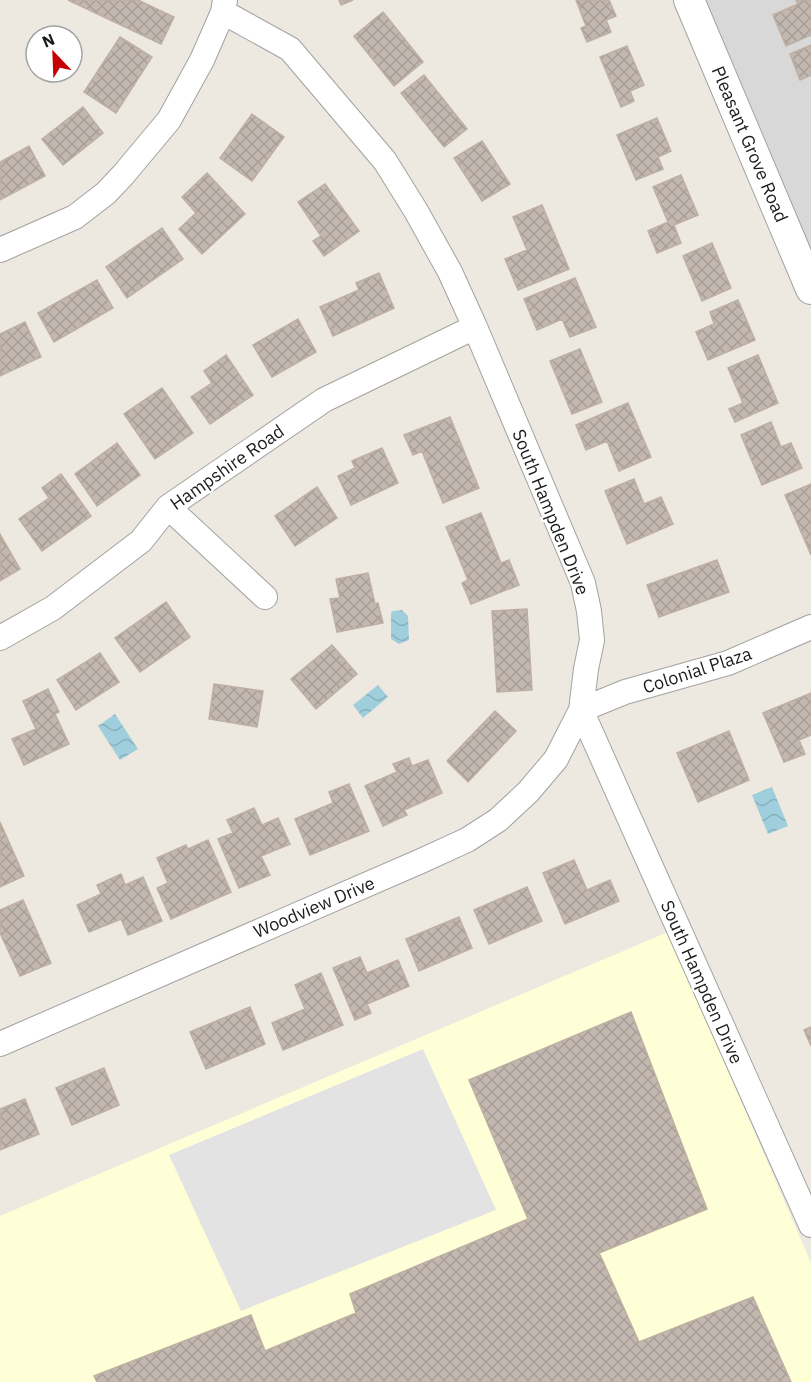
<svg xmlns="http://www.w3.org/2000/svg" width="811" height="1382" viewBox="0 0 811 1382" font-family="'IBM Plex Sans',sans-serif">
	<defs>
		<pattern id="water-waves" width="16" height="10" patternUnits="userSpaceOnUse" patternTransform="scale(1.5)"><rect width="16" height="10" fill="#9fcfdc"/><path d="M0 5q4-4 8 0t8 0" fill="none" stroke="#88b1bc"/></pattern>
		<pattern id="building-cross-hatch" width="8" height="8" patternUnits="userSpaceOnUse" patternTransform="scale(1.5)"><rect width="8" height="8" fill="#c2b8b0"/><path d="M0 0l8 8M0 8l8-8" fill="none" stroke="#a69e97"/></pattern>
	</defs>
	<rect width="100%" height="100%" fill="#ede9e0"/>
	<path fill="#d9d8d8" d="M698,0h113v274z"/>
	<path fill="#ffffd7" d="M668,932l143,331v119h-811v-166z"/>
	<path fill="#e3e3e3" d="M423,1049l73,161 -255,101 -72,-156z"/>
	<path fill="url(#water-waves)" d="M402,610l6,6 1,24 -10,4 -8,-5v-26l2,-2z
		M378,685l10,12 -25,21 -10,-13z
		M115,714l23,35 -18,11 -22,-34z
		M772,787l16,39 -20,8 -16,-39z"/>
	<path fill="url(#building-cross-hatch)" stroke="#bfafa3" stroke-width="1.5" d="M68,0h70l36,17 -13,27z
		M339,0h14l-12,5z
		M576,0h33l7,16 -10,4 5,12 -24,10 -6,-14 5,-2z
		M796,0h15v35l-25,11 -13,-31 25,-11z
		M383,12l40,50 -29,24 -40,-50z
		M120,37l32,20 -36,56 -32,-21z
		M811,45v30l-11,5 -10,-26z
		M627,46l17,39 -14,6 4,10 -13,6 -21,-50z
		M424,75l43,54 -23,18 -43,-54z
		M83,107l20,26 -40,32 -21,-26z
		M252,114l32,23 -32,44 -32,-23z
		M657,118l14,33 -13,6 5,12 -27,11 -19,-45z
		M482,141l28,43 -28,17 -28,-43z
		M29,146l16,30 -45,24v-38z
		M207,173l38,41 -43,40 -23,-25 17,-16 -14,-16z
		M681,175l17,40 -24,10 7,18 -24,10 -9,-22 20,-9 -15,-35z
		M325,184l34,47 -35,25 -11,-15 8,-5 -23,-34z
		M542,205l27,64 -51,21 -13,-31 22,-9 -14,-33z
		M162,228l21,31 -56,39 -21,-31z
		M712,243l19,45 -29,13 -19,-45z
		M379,273l15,35 -61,28 -13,-29 39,-17 -3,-7z
		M575,278l21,49 -26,10 -8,-18 -25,11 -13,-31z
		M97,280l16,28 -59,34 -16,-29z
		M738,300l17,40 -47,20 -12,-28 18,-8 -4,-12z
		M298,319l18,33 -44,25 -19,-32z
		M25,322l16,35 -41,19v-42z
		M580,349l22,53 -30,12 -22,-53z
		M226,355l27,40 -43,29 -19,-27 21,-14 -8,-12z
		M758,355l20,48 -43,19 -6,-13 14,-6 -15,-35z
		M162,388l31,45 -38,26 -31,-45z
		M628,403l23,54 -32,14 -12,-30 -21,9 -10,-25z
		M450,417l29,71 -36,15 -21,-52 -9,4 -9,-20z
		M771,422l10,25 10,-4 11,25 -40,17 -21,-50z
		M117,443l23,32 -43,31 -22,-32z
		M382,448l16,35 -47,22 -13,-29 17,-8 -3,-7z
		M61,474l30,42 -49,35 -23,-32 30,-21 -7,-10z
		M634,479l10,25 17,-7 12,27 -46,20 -22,-53z
		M811,484v71l-26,-60z
		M317,487l20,31 -42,28 -20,-30z
		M481,513l20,50 8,-3 10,25 -48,19 -9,-21 6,-3 -22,-53z
		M0,534l20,35 -20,12z
		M717,560l12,32 -70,25 -12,-32z
		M368,573l7,31 3,-1 5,20 -46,9 -7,-33 10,-1 -4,-19z
		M166,602l24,35 -50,35 -25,-34z
		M527,609l5,81 -35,2 -5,-81z
		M332,645l25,29 -41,35 -25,-30z
		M100,653l19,29 -43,28 -19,-30z
		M214,684l49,7 -6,36 -48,-8z
		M48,689l11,23 -4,2 14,30 -45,21 -12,-26 24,-10 -13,-28z
		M811,693v42l-12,5 6,14 -21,8 -21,-49z
		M495,711l21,20 -48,51 -21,-21z
		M729,731l20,49 -51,22 -21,-49z
		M409,758l3,8 16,-6 14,33 -38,17 3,5 -24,11 -18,-40 32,-14 -4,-8z
		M349,784l20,47 -59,24 -15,-36 38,-16 -4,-11z
		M254,808l8,17 16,-7 12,26 -29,12 9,19 -31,13 -21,-49 15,-6 -6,-13z
		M0,822l24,54 -24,11z
		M208,840l23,52 -60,27 -14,-31 11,-5 -11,-25 29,-13 2,4z
		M574,860l13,30 23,-10 9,21 -54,23 -22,-51z
		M121,874l4,11 18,-8 19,44 -34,14 -7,-16 -32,13 -12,-27 24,-11 -4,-9z
		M527,887l15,34 -53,23 -15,-34z
		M23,900l28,63 -31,13 -20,-43v-23z
		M459,917l13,31 -53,23 -13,-32z
		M360,957l7,16 31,-13 11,26 -42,18 4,9 -16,7 -22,-52z
		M321,973l22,52 -60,25 -11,-27 33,-14 -10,-24z
		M250,1007l15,37 -59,25 -16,-37z
		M631,1012l76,197 -108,44 3,6 37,83 114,-45 38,85h-694l-3,-6 157,-61 14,36 91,-38 -6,-19 178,-75 -59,-139z
		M811,1027v19l-7,-16z
		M104,1068l15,37 -47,20 -16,-37z
		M25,1099l14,35 -39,16v-41z"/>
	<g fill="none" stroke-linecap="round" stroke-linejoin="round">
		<defs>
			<path id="minor" d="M223,12l67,37 95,112 31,50 34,61 25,55 108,256 6,28 3,29 -6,29 -5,41 230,515
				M0,250l75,-33 31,-24 17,-18 46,-55 33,-60 21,-48 2,-12
				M168,507l97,90
				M0,638l53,-30 88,-67 27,-34 156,-107 151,-73
				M0,1044l421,-183 46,-21 31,-20 30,-28 28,-33 25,-49 44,-18 103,-29 83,-36"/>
			<path id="tertiary" d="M689,0l122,289"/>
		</defs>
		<use href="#minor" stroke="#a2a2a2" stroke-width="26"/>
		<use href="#tertiary" stroke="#a2a2a2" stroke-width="32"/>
		<use href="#minor" stroke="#fff" stroke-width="24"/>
		<use href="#tertiary" stroke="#fff" stroke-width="30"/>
	</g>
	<g text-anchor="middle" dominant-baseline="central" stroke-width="4.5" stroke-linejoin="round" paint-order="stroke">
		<g font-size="18" fill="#1b1b1b" stroke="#fff">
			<text transform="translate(750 144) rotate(67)">Pleasant Grove Road</text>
			<text transform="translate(227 467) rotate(-35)">Hampshire Road</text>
			<text transform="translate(551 512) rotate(68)">South Hampden Drive</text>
			<text transform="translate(697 670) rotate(-18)">Colonial Plaza</text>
			<text transform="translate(314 907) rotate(-23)">Woodview Drive</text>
			<text transform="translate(702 982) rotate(66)">South Hampden Drive</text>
		</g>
	</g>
	<g transform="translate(54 54) rotate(337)"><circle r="28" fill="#ffffff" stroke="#a4a4a4" stroke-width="1.5"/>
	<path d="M0-4.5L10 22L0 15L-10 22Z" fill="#c60002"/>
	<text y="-9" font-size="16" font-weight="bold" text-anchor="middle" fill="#1b1b1b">N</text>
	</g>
</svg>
